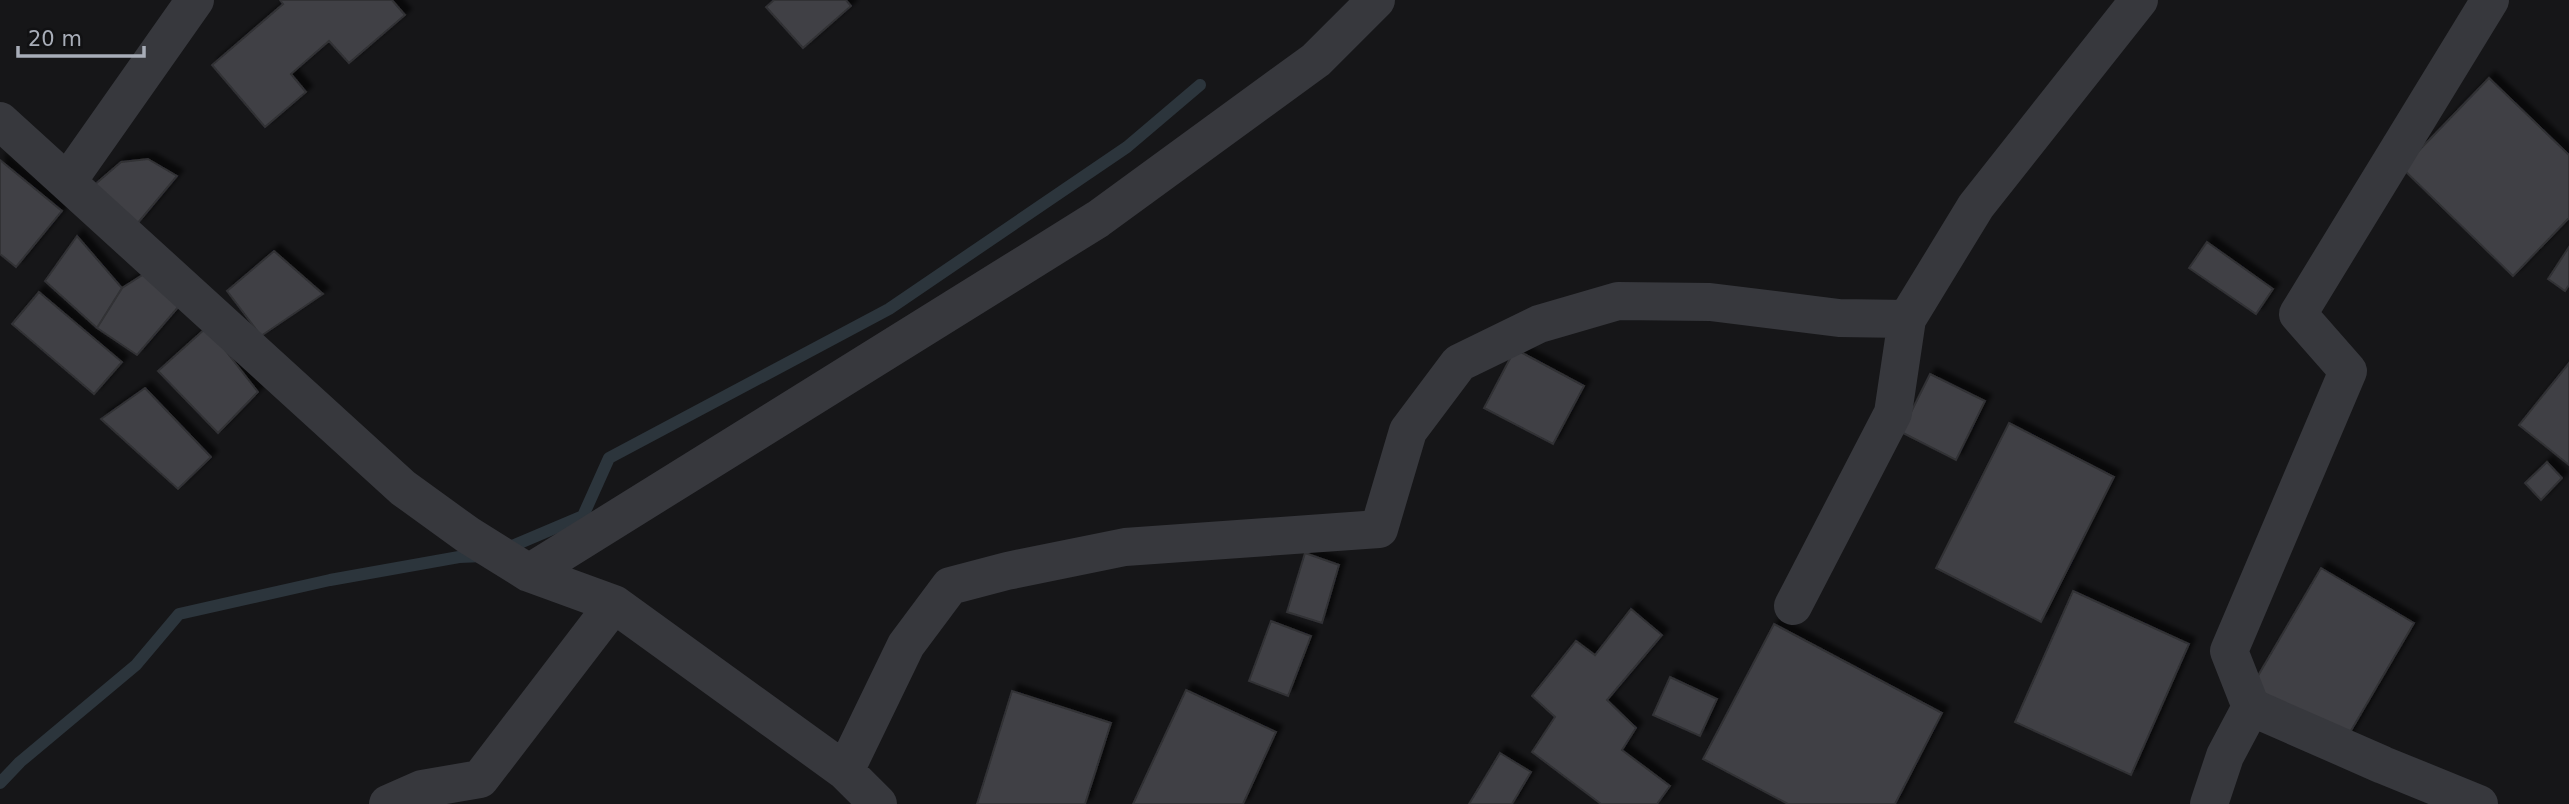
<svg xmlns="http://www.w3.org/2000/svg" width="2569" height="804" viewBox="0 0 2569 804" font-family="'DejaVu Sans',sans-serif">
	<defs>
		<filter id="shadow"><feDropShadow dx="6" dy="-6" stdDeviation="2" flood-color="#0009"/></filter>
	</defs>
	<rect width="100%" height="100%" fill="#161618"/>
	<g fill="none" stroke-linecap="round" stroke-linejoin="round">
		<path stroke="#2c353c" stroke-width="12" d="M503,550l80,-34 26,-58 280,-149 238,-162 73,-62
			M0,783l20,-21 116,-97 43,-51 151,-34 129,-23 24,-1"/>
	</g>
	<path fill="#404145" stroke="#303034" stroke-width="2" filter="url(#shadow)" d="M280,0h112l13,15 -56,48 -20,-22 -38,33 15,18 -41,35 -53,-62 71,-61z
		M774,0h72l5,6 -48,42 -37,-41z
		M2489,78l80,77v63l-56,58 -111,-108z
		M148,159l29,17 -40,48 -44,-38 28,-24z
		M0,160l62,51 -46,56 -16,-13z
		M77,236l45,52 -25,40 -52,-47z
		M2207,242l66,47 -17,25 -67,-46z
		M2569,247v38l-4,6 -17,-12z
		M274,251l49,43 -62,42 -34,-45z
		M144,274l36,31 -43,50 -40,-27 25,-40z
		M39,292l83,70 -28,32 -82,-70z
		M207,327l51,65 -40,41 -60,-62z
		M1515,349l69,37 -31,58 -69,-36z
		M2569,363v102l-50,-40z
		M1930,374l55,27 -29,59 -55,-28z
		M145,388l66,69 -33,32 -77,-70z
		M2009,423l105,54 -73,145 -105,-54z
		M2547,462l15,16 -21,22 -16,-17z
		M1305,553l34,12 -17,58 -35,-11z
		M2321,568l93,55 -69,118 -93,-55z
		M2073,591l116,53 -58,131 -116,-53z
		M1631,609l31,26 -55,65 29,28 -14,22 48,36 -13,18h-56l-69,-52 23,-35 -23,-21 44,-55 19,14z
		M1271,621l40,15 -23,60 -39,-15z
		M1774,624l168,89 -47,91h-107l-85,-45z
		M1670,677l47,22 -17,37 -47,-21z
		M1186,690l90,42 -33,72h-110z
		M1012,691l99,32 -26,81h-108z
		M1500,753l31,19 -19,32h-43z"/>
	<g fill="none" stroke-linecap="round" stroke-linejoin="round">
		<path stroke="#37383d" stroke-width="38" d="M0,121l403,367 65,47 61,38 85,31 231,167 33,33
			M67,182l128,-182
			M529,573l569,-354 218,-159 60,-60
			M1793,606l100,-193 14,-94
			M845,771l61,-126 44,-59 57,-15 118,-24 254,-18 29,-98 51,-68 80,-39 79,-23 92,1 129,16 68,1 69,-113 163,-206
			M388,804l34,-15 58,-10 134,-175
			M2209,804l16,-48 26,-49
			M2479,804l-96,-39 -132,-58 -22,-56 119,-280 -50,-57 192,-314"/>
	</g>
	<path d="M18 46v10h126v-10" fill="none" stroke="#a8adb8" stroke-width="3.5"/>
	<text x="28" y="46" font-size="21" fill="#a8adb8" stroke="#111113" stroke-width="5" paint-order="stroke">20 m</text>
</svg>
